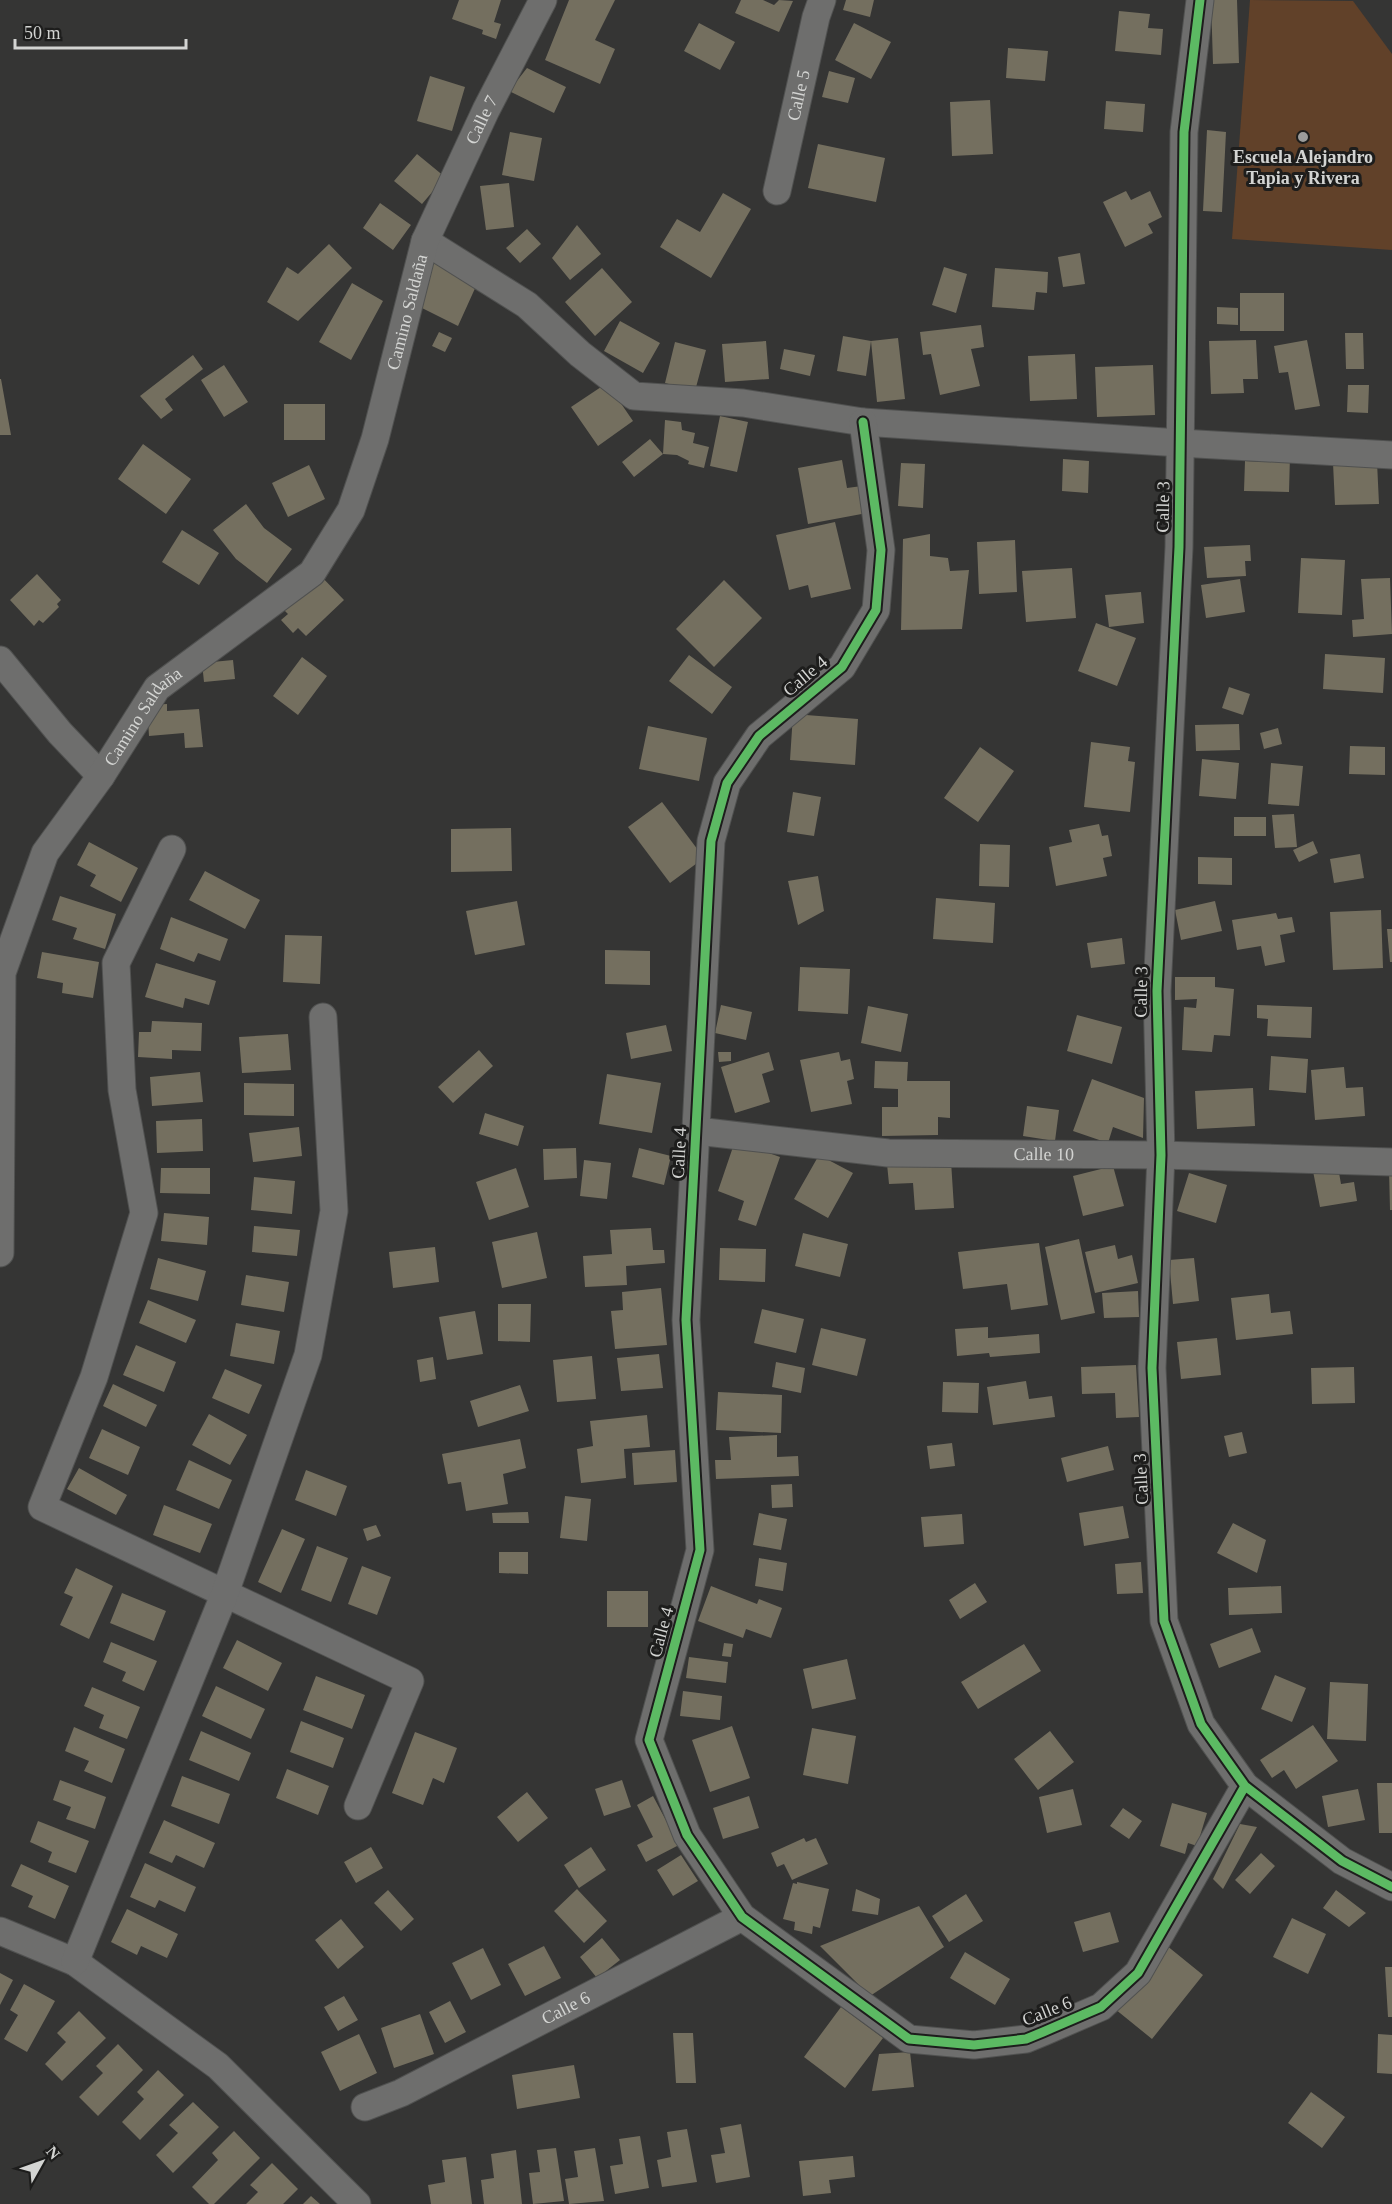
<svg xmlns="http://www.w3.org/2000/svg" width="1392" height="2204" viewBox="0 0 1392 2204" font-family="Georgia,serif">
	<rect width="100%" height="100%" fill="#353534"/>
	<path fill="#614129" d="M1250,0l103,1 39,53v196l-160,-11z"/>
	<path fill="#746f5f" d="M459,0h42l-7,22 7,2 -5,15 -14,-5 1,-4 -31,-11z
		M569,0h46l-20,40 20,9 -15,35 -55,-24z
		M741,0h22l11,5 5,-5 14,1 -14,31 -44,-19z
		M846,0h28l-4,17 -27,-7z
		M1211,0h26l2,63 -26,1z
		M1119,11l31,3 -2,14 15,1 -2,26 -46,-4z
		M699,23l36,19 -15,28 -36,-19z
		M854,23l37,19 -20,37 -36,-19z
		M1008,48l40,3 -3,30 -39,-3z
		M527,68l39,19 -12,26 -45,-22z
		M829,71l26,7 -7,25 -26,-6z
		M430,76l35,11 -13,44 -35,-10z
		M990,100l3,54 -41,2 -2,-54z
		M1106,101l39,3 -2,28 -39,-3z
		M1207,130l19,2 -4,80 -19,-1z
		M510,132l32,6 -8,43 -32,-6z
		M818,144l67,14 -9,44 -68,-14z
		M417,154l28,23 -23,27 -28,-23z
		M509,183l5,44 -28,3 -6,-44z
		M1126,191l5,9 19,-9 12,26 -14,7 5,9 -28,14 -22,-45z
		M723,193l28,16 -40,69 -51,-31 17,-28 23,13z
		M380,203l31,22 -18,25 -30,-22z
		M577,225l24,29 -31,26 -18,-22z
		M527,229l14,15 -21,19 -14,-15z
		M329,244l23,24 -54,53 -31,-19 20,-35 11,7z
		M1080,253l5,31 -22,3 -5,-30z
		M430,260l47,24 -19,42 -40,-20z
		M944,267l23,7 -11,39 -24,-8z
		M602,268l30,34 -37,34 -30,-34z
		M995,268l53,4 -1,21 -11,-1 -2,18 -42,-3z
		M352,283l31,18 -32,59 -32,-18z
		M1240,293h44v38h-44z
		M1217,307l21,1v17l-21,-1z
		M620,321l40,22 -17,30 -39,-22z
		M981,325l3,22 -13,2 9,37 -40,9 -9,-41 -8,1 -3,-23z
		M439,332l13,6 -7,14 -13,-6z
		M1345,333h18l1,36h-18z
		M843,336l28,5 -5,35 -29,-5z
		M898,338l7,61 -28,3 -6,-61z
		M1256,340l2,39h-15l1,14 -33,1 -2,-53z
		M1307,340l13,66 -25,4 -7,-38 -9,1 -5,-27z
		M766,341l3,38 -44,3 -3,-38z
		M675,342l31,8 -11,41 -30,-8z
		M784,349l31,6 -5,21 -30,-7z
		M1075,354l2,45 -47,2 -2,-45z
		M193,355l10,14 -38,30 8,11 -12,9 -21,-23z
		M224,365l24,37 -24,15 -23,-37z
		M1153,365l2,50 -58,2 -2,-50z
		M0,379h1l10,56h-11z
		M607,383l26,38 -35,25 -27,-39z
		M1348,385h21l-1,28 -21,-1z
		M284,404h41v36h-41z
		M720,416l28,6 -11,50 -27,-6z
		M665,420l16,2 1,8 13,3 -2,10 16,4 -5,21 -16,-4 1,-3 -12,-6 -14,-1z
		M650,439l13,15 -29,23 -12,-15z
		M143,444l48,35 -25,35 -48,-35z
		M1268,455l22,1 -1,36 -45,-1 1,-30 23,1z
		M1063,459l26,2 -1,32 -26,-2z
		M842,460l5,28 15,-2 5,27 -59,11 -10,-56z
		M1377,462l2,42 -44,1 -2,-42z
		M901,463l24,1 -2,44 -25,-2z
		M309,465l16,34 -37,18 -16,-34z
		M246,504l18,24 28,21 -25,34 -31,-24 -23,-29z
		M835,522l16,67 -40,9 -3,-13 -19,5 -13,-55z
		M182,530l37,23 -20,32 -37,-23z
		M930,534v22l18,2 2,13 19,-1 -7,59 -61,1 2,-91z
		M1015,540l2,52 -38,2 -2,-52z
		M1250,545l1,16h-6l1,15 -39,2 -3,-31z
		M1301,558l44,2 -3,55 -44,-2z
		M1072,568l4,50 -50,4 -4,-51z
		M318,573l26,27 -38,36 -8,-8 -5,5 -12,-13 7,-6 -7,-7z
		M37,574l24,26 -4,4 2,3 -16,16 -4,-3 -5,6 -24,-26z
		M1390,578l2,56 -39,3 -1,-17 12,-1 -3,-40z
		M1240,579l5,33 -39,6 -5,-33z
		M724,580l38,38 -48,49 -38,-38z
		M1141,592l3,31 -35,4 -4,-32z
		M1096,623l40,15 -19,48 -39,-15z
		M1325,654l60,4 -2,35 -60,-4z
		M689,655l43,32 -20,27 -43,-33z
		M302,657l25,19 -29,39 -25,-19z
		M233,660l2,19 -31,3 -2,-19z
		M1229,687l21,7 -7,21 -21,-7z
		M167,704v7l32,-2 4,38 -18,1 -1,-15 -35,3 -2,-31z
		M793,714l65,5 -3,46 -65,-5z
		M1239,724l1,26 -44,1 -1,-26z
		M648,726l59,12 -8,43 -60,-12z
		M1278,728l4,16 -18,5 -4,-16z
		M1091,742l39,5 -2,14 7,1 -5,50 -46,-5z
		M1350,746l35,1v28l-36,-1z
		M980,747l34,24 -36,51 -34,-24z
		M1202,759l37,4 -3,36 -37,-3z
		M1271,763l32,3 -4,40 -31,-2z
		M793,792l28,5 -7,39 -27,-4z
		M662,802l42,56 -34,25 -42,-56z
		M1294,814l3,33 -22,1 -3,-33z
		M1234,817h32v19h-32z
		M1099,824l3,12 6,-1 4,21 -9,2 4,18 -51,10 -7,-39 23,-5 -3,-12z
		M511,828l1,43 -61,1v-43z
		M1313,841l5,12 -19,9 -6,-12z
		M89,842l49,26 -17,34 -31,-16 6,-11 -19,-10z
		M980,844l30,1 -1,42 -30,-1z
		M1360,854l4,24 -30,5 -4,-24z
		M1198,857l34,1v27l-34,-1z
		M205,871l55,29 -15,29 -56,-29z
		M818,876l6,35 -26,14 -10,-44z
		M60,896l56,18 -11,35 -32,-10 4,-11 -25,-8z
		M936,898l59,5 -2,40 -60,-4z
		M517,901l8,44 -50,10 -9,-44z
		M1215,901l7,30 -41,9 -6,-30z
		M1381,910l2,58 -50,2 -3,-58z
		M1276,913l2,6 14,-2 3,15 -15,3 5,27 -20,4 -4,-20 -24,4 -5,-30z
		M171,917l57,22 -8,22 -22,-8 -4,9 -34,-13z
		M1387,929h5v33h-2z
		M285,935l37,1 -2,48 -37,-2z
		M1122,938l3,26 -34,4 -4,-25z
		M605,950l45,1v34l-45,-1z
		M42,952l57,10 -6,36 -31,-5 1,-10 -26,-5z
		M156,963l60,18 -7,24 -24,-7 -2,10 -38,-11z
		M800,967l50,2 -2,45 -50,-3z
		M1175,977h40v10l19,2 -4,47 -16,-1 -2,17 -30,-2 2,-43 12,1 1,-9 -22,1z
		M721,1005l31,7 -6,28 -31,-7z
		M1257,1005l55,2 -1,31 -44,-2 1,-17 -11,-1z
		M868,1006l40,8 -7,38 -40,-9z
		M1077,1015l45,12 -10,37 -45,-13z
		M152,1021l50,2 -1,28 -29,-1v9l-34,-2 1,-25h12z
		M666,1025l6,26 -41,8 -5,-26z
		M288,1034l3,36 -49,3 -3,-36z
		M479,1050l14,16 -40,37 -15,-16z
		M718,1052h13v9l-12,1z
		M769,1052l5,18 -12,4 8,28 -35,11 -14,-46z
		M839,1052l2,9 9,-2 4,20 -7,2 5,23 -41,8 -11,-52z
		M1271,1056l37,3 -2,34 -37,-3z
		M875,1061l33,1 -1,19h43v37l-12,-1v18l-56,1v-29h16v-18l-24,-1z
		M1344,1067l2,21 17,-1 2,29 -50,4 -4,-50z
		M200,1072l3,30 -51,4 -2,-29z
		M607,1074l54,9 -9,50 -53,-9z
		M1092,1079l52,19 -1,40 -30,-11 -5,16 -35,-12z
		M244,1083l50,1v32l-50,-1z
		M1253,1088l2,38 -58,3 -2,-38z
		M1027,1106l32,4 -4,31 -32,-5z
		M485,1113l39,13 -6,20 -39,-12z
		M202,1119l1,32 -46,2 -1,-32z
		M299,1127l3,29 -49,6 -4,-29z
		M735,1141l45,16 -24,69 -18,-6 6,-19 -26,-10z
		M576,1148l1,30 -33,2 -1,-31z
		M639,1148l32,8 -7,29 -32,-8z
		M819,1155l34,18 -25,45 -34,-19z
		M584,1160l27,3 -4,36 -27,-3z
		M951,1161l3,47 -39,2 -2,-27 -24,1 -2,-20z
		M1113,1166l11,40 -41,10 -10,-40z
		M1338,1167l3,17 13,-2 3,19 -37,6 -7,-36z
		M161,1168h49v26l-50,-1z
		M516,1168l13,39 -40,13 -13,-38z
		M1389,1169h3v41h-2z
		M1189,1173l38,12 -11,38 -39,-12z
		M254,1177l41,4 -3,33 -41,-4z
		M164,1213l45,4 -2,28 -46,-4z
		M254,1226l46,4 -3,26 -45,-4z
		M651,1228l2,22h11l1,13 -39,3 1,19 -42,2 -2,-31 29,-2 -2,-24z
		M537,1232l10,46 -45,10 -10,-46z
		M803,1233l45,11 -8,33 -45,-11z
		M1079,1239l16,74 -34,7 -16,-73z
		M1039,1243l9,62 -37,5 -4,-26 -44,5 -5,-37z
		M1115,1245l3,14 14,-4 6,28 -43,10 -10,-41z
		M435,1247l4,35 -46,6 -4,-36z
		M720,1248l46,1 -1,33 -46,-2z
		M158,1258l48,13 -8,30 -48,-12z
		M1194,1258l5,43 -26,3 -4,-44z
		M246,1275l43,7 -5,30 -43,-7z
		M661,1288l6,57 -52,4 -4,-38 12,-1 -1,-18z
		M1138,1291l1,26 -35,1 -2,-25z
		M1269,1294l2,19 19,-2 3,23 -57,6 -5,-42z
		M148,1300l48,20 -10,23 -47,-20z
		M498,1304h33l-1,38 -32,-1z
		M762,1309l42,10 -8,34 -42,-10z
		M475,1311l8,43 -36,6 -8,-43z
		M236,1323l44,8 -6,33 -44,-8z
		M988,1327v11l51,-4 1,19 -50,4 -1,-4 -32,3 -2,-27z
		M821,1328l45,11 -9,37 -45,-11z
		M1217,1338l4,37 -40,4 -4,-37z
		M136,1345l40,17 -12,30 -41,-17z
		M659,1354l4,34 -42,3 -4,-33z
		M592,1356l4,43 -39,3 -4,-42z
		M433,1357l3,22 -16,3 -3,-22z
		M776,1362l29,6 -4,25 -29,-6z
		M1136,1365l3,52 -23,1 -1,-25 -33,1 -1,-27z
		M1354,1367l1,36 -43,1 -1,-36z
		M225,1369l37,16 -13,29 -37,-16z
		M1026,1381l3,18 23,-3 3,21 -62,8 -6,-38z
		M943,1382l36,1 -1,30 -36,-1z
		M113,1384l44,21 -11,22 -43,-21z
		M520,1385l9,26 -51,16 -8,-26z
		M718,1392l64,3 -1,38 -65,-3z
		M209,1414l38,21 -17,30 -38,-20z
		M647,1415l3,32 -26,2 2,29 -45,5 -4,-34 16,-3 -3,-25z
		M102,1429l38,18 -12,28 -39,-17z
		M1242,1432l5,21 -18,4 -5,-21z
		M777,1435v22l21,-1 1,20 -83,3 -1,-19h16l-2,-23z
		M520,1439l6,29 -23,6 5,30 -42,7 -5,-29 -13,2 -6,-30z
		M952,1443l3,23 -25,3 -3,-23z
		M1108,1446l6,24 -47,12 -6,-24z
		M675,1450l2,32 -43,3 -2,-32z
		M189,1460l43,20 -13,29 -43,-19z
		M79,1468l48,27 -11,20 -49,-26z
		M306,1470l41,16 -11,30 -41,-16z
		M792,1484l1,23 -21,1 -1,-23z
		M565,1496l26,3 -4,42 -27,-3z
		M164,1505l48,19 -12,29 -47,-18z
		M1123,1506l6,32 -45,8 -5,-33z
		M528,1512l1,11h-36l-1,-10z
		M759,1513l28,6 -6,31 -28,-5z
		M962,1514l2,30 -40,3 -3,-30z
		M1233,1523l33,17 -9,33 -40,-20z
		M376,1525l5,11 -14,5 -4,-12z
		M282,1529l23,10 -24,54 -23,-11z
		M317,1546l31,12 -17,44 -30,-12z
		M499,1552h29v22l-29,-1z
		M759,1558l28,5 -4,28 -28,-5z
		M1141,1562l2,31 -26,1 -2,-30z
		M362,1566l29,11 -14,38 -29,-11z
		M76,1568l37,18 -24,53 -29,-14 13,-28 -9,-4z
		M975,1583l12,19 -27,17 -11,-19z
		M711,1586l46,18 2,-5 23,9 -11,30 -25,-9 -3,9 -45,-17z
		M1281,1586l1,27 -53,2 -1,-27z
		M607,1591h41v36h-41z
		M122,1593l44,18 -12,30 -44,-18z
		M1252,1628l9,24 -42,16 -9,-24z
		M237,1640l45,23 -14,28 -45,-23z
		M111,1642l46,19 -13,30 -22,-10 4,-9 -23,-10z
		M724,1643l9,1 -2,13 -9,-1z
		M1024,1644l17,27 -63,38 -17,-27z
		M689,1657l39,5 -2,21 -40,-5z
		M847,1659l9,40 -44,10 -9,-40z
		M1275,1675l31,13 -14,34 -31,-13z
		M316,1676l49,19 -13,34 -49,-19z
		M1330,1682l38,2 -2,57 -39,-2z
		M216,1686l49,23 -14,30 -49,-23z
		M92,1687l48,20 -13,32 -28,-11 5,-13 -20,-9z
		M683,1691l39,5 -2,24 -40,-4z
		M301,1721l43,17 -11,30 -43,-16z
		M1313,1725l25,36 -42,28 -12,-19 -12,8 -12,-18z
		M732,1726l18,52 -40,14 -18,-52z
		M74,1727l51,22 -13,34 -28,-12 5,-10 -24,-10z
		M812,1728l44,8 -8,48 -45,-9z
		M201,1731l50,22 -12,28 -50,-21z
		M1050,1731l24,31 -36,28 -24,-31z
		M415,1732l42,16 -13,35 -11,-5 -10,27 -31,-12z
		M287,1769l42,17 -11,29 -42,-17z
		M182,1776l48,18 -11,30 -48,-18z
		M60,1780l46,17 -11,32 -29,-10 5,-12 -18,-7z
		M622,1780l9,27 -27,9 -9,-27z
		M1377,1783h15v50h-13z
		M1073,1789l9,36 -35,8 -8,-36z
		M1358,1789l7,31 -37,7 -6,-31z
		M527,1792l21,26 -30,24 -21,-25z
		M653,1796l26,49 -33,17 -9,-17 16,-8 -16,-32z
		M749,1796l10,32 -36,11 -10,-31z
		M1172,1803l35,10 -10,33 -9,-3 -3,11 -25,-8z
		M1123,1808l19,13 -13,18 -19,-13z
		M164,1820l51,23 -11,25 -28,-13 -4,8 -23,-10z
		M38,1821l51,20 -13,32 -28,-11 4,-10 -22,-10z
		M1240,1824l17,3 -34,62 -10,-10z
		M804,1838l2,4 10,-4 12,26 -36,16 -8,-16 -7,3 -6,-14z
		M371,1847l12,21 -27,15 -12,-21z
		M591,1847l15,23 -27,18 -15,-23z
		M1261,1853l14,13 -25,28 -15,-14z
		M681,1855l17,26 -25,15 -16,-26z
		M145,1863l51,24 -11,25 -26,-12 -4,8 -25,-11z
		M21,1864l48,22 -14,33 -27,-12 5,-11 -22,-10z
		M797,1882l32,7 -9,39 -7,-2 -1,8 -18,-4 1,-8 -12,-3 10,-36 4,1z
		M577,1889l30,32 -23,22 -30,-32z
		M856,1889l24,10 -2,16 -26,-4z
		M388,1890l26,29 -13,12 -27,-28z
		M1336,1890l30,23 -17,14 -26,-19z
		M966,1894l17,27 -34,21 -17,-26z
		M919,1906l25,41 -74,49 -50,-50z
		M127,1909l51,25 -11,24 -26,-12 -4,9 -26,-13z
		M1110,1912l9,30 -36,10 -9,-30z
		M1292,1918l34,16 -18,40 -35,-17z
		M341,1919l23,28 -26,22 -23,-29z
		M602,1938l18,22 -23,18 -17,-21z
		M1166,1945l37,30 -51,64 -37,-30z
		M544,1946l17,32 -36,18 -17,-32z
		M483,1948l18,37 -30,15 -19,-37z
		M965,1952l45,27 -15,26 -45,-27z
		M1385,1967h7v50h-4z
		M0,1973l13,7 -13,25z
		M24,1984l31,17 -28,51 -23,-13 14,-24 -8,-5z
		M344,1996l14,24 -20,11 -14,-24z
		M450,2001l16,31 -21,11 -16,-31z
		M841,2007l42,31 -38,50 -41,-31z
		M79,2011l27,27 -44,43 -17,-17 21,-22 -9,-9z
		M420,2014l14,40 -40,14 -13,-40z
		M673,2033h20l3,50h-20z
		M359,2034l18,39 -37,18 -19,-39z
		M1378,2034l14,1v39l-15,-1z
		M118,2044l25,26 -45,46 -19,-19 24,-24 -7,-7z
		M910,2052l4,35 -42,4 7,-37z
		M574,2065l6,33 -63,11 -5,-34z
		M158,2070l26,25 -44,45 -18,-18 22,-23 -7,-7z
		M1311,2092l34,25 -23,31 -34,-25z
		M193,2102l26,25 -46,46 -17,-18 22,-22 -9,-8z
		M741,2124l9,53 -34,6 -5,-28 14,-2 -5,-25z
		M687,2129l10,53 -35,5 -5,-27 14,-3 -4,-25z
		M234,2131l26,27 -46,46h-5l-17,-17 26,-27 -6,-7z
		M640,2136l9,52 -34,6 -5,-28 13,-2 -4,-25z
		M556,2148l8,53 -31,3 -4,-31 11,-1 -3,-22z
		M595,2148l9,53 -35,3 -4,-25 13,-2 -4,-26z
		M516,2150l6,54h-38l-3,-24 13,-2 -3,-24z
		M853,2156l2,21 -26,3 2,13 -28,3 -4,-35z
		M466,2157l6,47h-41l-3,-19 17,-3 -3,-22z
		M272,2163l26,26 -15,15h-37l12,-12 -8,-7z
		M311,2196l9,8h-17z"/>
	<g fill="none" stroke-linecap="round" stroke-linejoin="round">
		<defs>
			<g id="street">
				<path d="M1200,0l-16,132 -5,415 -22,444 4,164 -9,213 12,253 37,103 44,62 97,75 50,26"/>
				<path id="s1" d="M777,191l39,-174 6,-17"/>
				<path d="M425,241l102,64 53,49 54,42 109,7 120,19 317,21 212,12"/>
				<path d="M863,422l18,128 -5,60 -34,57 -83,69 -32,47 -16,58 -25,479 14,230 -51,190 38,95 55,82 167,122 65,6 52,-6 17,-7 58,-25 37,-34 107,-187"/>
				<path d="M0,660l60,73 41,43"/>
				<path d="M172,849l-56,114 6,127 22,123 -50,164 -52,130 368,174 -52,125"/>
				<path id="s2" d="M697,1131l191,22 273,2 231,7"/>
				<path id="s3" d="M0,1253l2,-280 43,-120 56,-77 56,-88 155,-115 39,-63 24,-71 50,-198 61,-131 57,-110"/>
				<path d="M0,1931l75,31 143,104 139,138"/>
				<path d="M75,1962l150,-369 83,-238 26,-144 -11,-194"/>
				<path id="s4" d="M365,2107l36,-14 341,-176"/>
			</g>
		</defs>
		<use href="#street" stroke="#505150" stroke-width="29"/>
		<use href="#street" stroke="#6e6e6d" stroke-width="27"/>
		<defs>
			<path id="cycleway" d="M1200,0l-16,132 -5,415 -22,444 4,164 -9,213 12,253 37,103 44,62 97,75 50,26
				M863,422l18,128 -5,60 -34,57 -83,69 -32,47 -16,58 -25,479 14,230 -51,190 38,95 55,82 167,122 65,6 52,-6 17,-7 58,-25 37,-34 107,-187"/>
		</defs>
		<use href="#cycleway" stroke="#1d1d1c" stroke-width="13"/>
		<use href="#cycleway" stroke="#5cba63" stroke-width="9"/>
	</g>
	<circle fill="#9c9c9b" stroke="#1d1d1c" stroke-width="2" cx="1303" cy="137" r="6"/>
	<g text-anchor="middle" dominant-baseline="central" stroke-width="6" stroke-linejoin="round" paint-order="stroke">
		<g font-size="18" fill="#d3d4d2" stroke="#1d1d1c">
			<text stroke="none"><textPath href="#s1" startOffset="98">Calle 5</textPath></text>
			<text stroke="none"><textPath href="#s3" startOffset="1287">Calle 7</textPath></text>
			<text stroke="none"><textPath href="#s3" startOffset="1080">Camino Saldaña</textPath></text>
			<text transform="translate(1163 507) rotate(-89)">Calle 3</text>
			<text transform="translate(805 676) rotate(-40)">Calle 4</text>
			<text stroke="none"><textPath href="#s3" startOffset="576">Camino Saldaña</textPath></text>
			<text transform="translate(1141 992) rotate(-89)">Calle 3</text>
			<text transform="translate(679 1153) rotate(-87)">Calle 4</text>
			<text stroke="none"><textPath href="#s2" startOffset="348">Calle 10</textPath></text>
			<text transform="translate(1141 1479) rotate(-93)">Calle 3</text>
			<text transform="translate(661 1632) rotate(-75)">Calle 4</text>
			<text stroke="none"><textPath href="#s4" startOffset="224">Calle 6</textPath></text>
			<text transform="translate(1047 2011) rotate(-22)">Calle 6</text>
		</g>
		<g font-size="18" font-weight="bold" fill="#d3d4d2" stroke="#1d1d1c">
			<text x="1303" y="157">Escuela Alejandro<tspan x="1303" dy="21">Tapia y Rivera</tspan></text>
		</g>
	</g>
	<g transform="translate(42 2162) rotate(50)" stroke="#1d1d1c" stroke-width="4.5" paint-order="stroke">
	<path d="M0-4.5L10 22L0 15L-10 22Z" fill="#d3d4d2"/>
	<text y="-9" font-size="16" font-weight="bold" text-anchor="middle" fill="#d3d4d2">N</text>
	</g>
	<path d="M15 39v9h171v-9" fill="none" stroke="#d3d4d2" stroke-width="3"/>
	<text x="24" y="39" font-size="18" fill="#d3d4d2" stroke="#1d1d1c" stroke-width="4.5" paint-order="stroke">50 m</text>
</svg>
